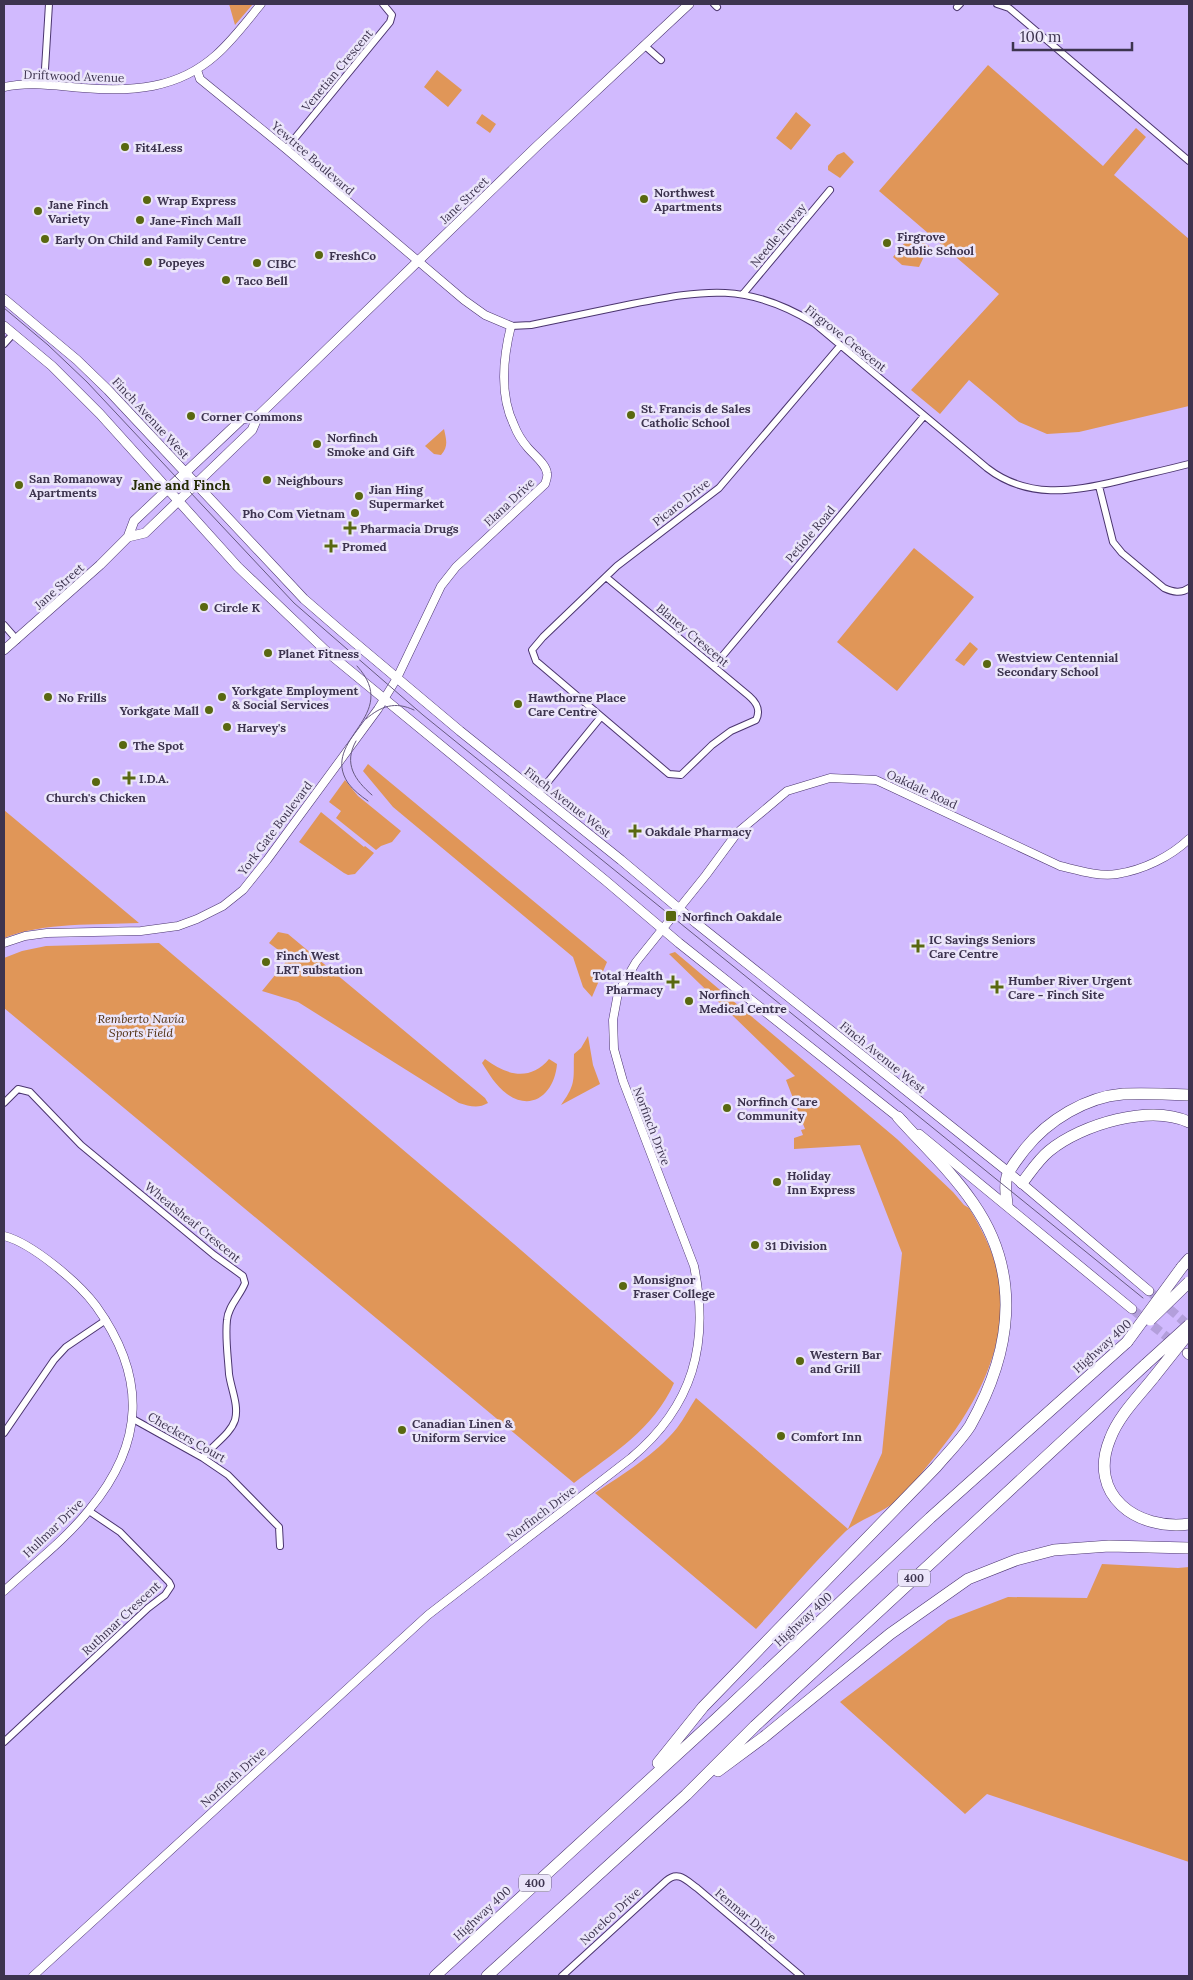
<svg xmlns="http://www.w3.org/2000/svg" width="1193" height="1980" viewBox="0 0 1193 1980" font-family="Lora,serif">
	<rect width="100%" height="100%" fill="#d1bafe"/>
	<path fill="#e09658" d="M229,4h24l-18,21z
		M988,65l115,101 33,-38 10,9 -32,38 75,64v167l-110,26 -32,2 -28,-12 -50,-42 -29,34 -29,-24 88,-96 -120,-103z
		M437,70l25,20 -14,17 -24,-20z
		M796,112l15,13 -20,25 -15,-12z
		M482,114l14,10 -6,9 -14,-10z
		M844,152l10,10 -14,16 -12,-8v-4l9,-11z
		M911,235l18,11 -10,21 -17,-2 -9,-8z
		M444,429c2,10 5,17 -3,26l-7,-1 -9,-8z
		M914,548l60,49 -77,94 -60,-49z
		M970,642l8,7 -14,17 -9,-6z
		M368,764l239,198 -15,35 -9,-10 -10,-30 -180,-150 -30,-36z
		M345,780l13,16 43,35 -9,11 -11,4 -5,4 -40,-32 5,-7 -12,-9z
		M4,810l135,113c-44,2 -94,-1 -135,15z
		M321,812l43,35 1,-1 9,7 -19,21 -7,1 -4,-2 -45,-31z
		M278,932l10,2 197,164 3,5c-10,6 -19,3 -29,0l-161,-101 -36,-11 27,-33 -20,-15z
		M159,943l355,301 160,139c-20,46 -62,71 -100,100l-570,-475v-50l18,-7 24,-5z
		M675,952l222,187 56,53 11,13 5,3c11,18 21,37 27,58 18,69 -16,135 -59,188 -13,16 -27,34 -42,48 -15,12 -35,17 -49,29 -32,31 -60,65 -90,98l-161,-136c28,-19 60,-38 82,-65 7,-9 13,-21 19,-30l152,131 34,-76 20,-200 -42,-108 -66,4v-11l9,-3 -2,-5 4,-1 -19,-49 9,-4 -126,-122z
		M588,1036l5,29 7,19 -39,21c16,-22 12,-26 13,-51l7,-6z
		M485,1059c21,16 45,23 64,0l8,5c-2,27 -23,49 -50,30 -11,-8 -18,-20 -25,-31z
		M1102,1564l76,4 11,-1v295l-202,-68 -22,20 -125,-112 108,-82 60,-23 79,1z"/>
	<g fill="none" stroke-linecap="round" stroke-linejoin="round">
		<path stroke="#b39fdb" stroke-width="9" stroke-dasharray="9 4.5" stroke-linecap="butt" d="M1149,1291l40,35
			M1132,1309l45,36"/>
		<defs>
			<path id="minor" d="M714,4l3,3
				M997,4l12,4 13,11 167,142
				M957,7l3,-3
				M644,45l17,15
				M44,85l5,-81
				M286,149l104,-127 2,-7 -9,-11
				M743,294l87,-104
				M511,326l20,-1c34,-7 67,-14 101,-21 73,-14 115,-22 182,19l173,145c40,31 86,24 131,13 24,-6 48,-11 71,-17
				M4,344l9,-10
				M1099,486l14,56 9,11 42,35c9,4 17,6 25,0
				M606,577l143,119c8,7 12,14 7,24l-25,11 -19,14 -31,30 -12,-1 -133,-113 -4,-11 11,-13 74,-71 102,-78 121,-142
				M4,625l13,15
				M714,666l210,-250
				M538,794l62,-76
				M4,1103l14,-14 12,3 51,53 133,110 25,18 4,3 2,7c-5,13 -17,23 -18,37 -2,17 1,37 2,54 2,15 10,31 6,46 -5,15 -23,25 -32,38
				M133,1419l70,39 25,17 51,52 1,19
				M4,1433l50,-73 12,-13 40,-27
				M4,1742l144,-134 17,-13 6,-9 -2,-4 -49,-50 -31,-21
				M562,1976l104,-95c12,-11 20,-1 31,7l104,88"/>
			<path id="tertiary" d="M4,87c26,-6 53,-1 79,1 49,4 95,1 133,-33 17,-15 31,-34 45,-51
				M4,943l21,-7 22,-3 94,-2 37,-5 19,-7 26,-13 20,-16 24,-30 111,-151 19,-31 44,-92 15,-19 89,-83c1,-3 3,-8 2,-11 -1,-9 -13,-18 -19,-25 -6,-7 -11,-15 -14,-23 -15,-31 -11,-67 -3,-99l-26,-11 -21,-15 -178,-151 -86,-70 -3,-9
				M4,1236c28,7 75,47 92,70 51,71 49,137 -7,204 -24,30 -57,55 -85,81
				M33,1976l395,-361 203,-157c62,-52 79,-114 63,-192l-71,-185 -9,-32 -1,-29 5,-27 18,-31 70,-87 31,-42 50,-42 43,-13 46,2 184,86c17,4 39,11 57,8 26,-4 53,-17 72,-35"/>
			<path id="secondary" d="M4,299l73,61 31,30 196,209 37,32 119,100 161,129 75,63 311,248 142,120
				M4,326l48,40 48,48 138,153 88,84 280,230 73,62 224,178
				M128,537l17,-4 107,-103 6,-14 278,-269 153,-143
				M4,650l96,-85 28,-28 6,-16 108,-102 16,-3
				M919,1134l213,175
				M1187,1353l2,2"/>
			<path id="motorway" d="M1022,1183c8,-10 16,-23 27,-32 33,-27 101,-47 140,-29
				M1007,1204c-4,-30 0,-31 18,-55 23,-29 61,-52 98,-55 22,-1 45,0 66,1
				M1182,1267l7,-8
				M1154,1377c-15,19 -35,38 -44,62 -23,56 27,92 79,85
				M658,1763l45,-56 233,-240c11,-13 25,-27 34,-41 41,-73 53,-151 3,-223 -21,-31 -50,-58 -75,-86
				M718,1771l46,-34 126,-103 78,-55 48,-19 38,-10 55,-4 80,2
				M435,1976l281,-257 214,-201 197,-176
				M487,1976l199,-181 69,-69 391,-362"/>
		</defs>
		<use href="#minor" stroke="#4b356f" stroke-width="8"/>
		<use href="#tertiary" stroke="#4b356f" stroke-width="9"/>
		<use href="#secondary" stroke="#4b356f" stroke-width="10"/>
		<use href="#motorway" stroke="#4b356f" stroke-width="12"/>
		<use href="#minor" stroke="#fff" stroke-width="6"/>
		<use href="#tertiary" stroke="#fff" stroke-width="8"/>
		<use href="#secondary" stroke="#fff" stroke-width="9"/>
		<use href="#motorway" stroke="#fff" stroke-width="11"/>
		<path stroke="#675a81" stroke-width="1" d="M4,308l44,37 39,37 207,221 129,112 720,583
			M357,666c46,50 -38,73 -9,117 5,7 13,13 20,18
			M366,719c15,-13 29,-18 48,-9
			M356,741c-13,23 -1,39 16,54"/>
		<defs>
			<path id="motorway-bridge" d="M1150,1320l39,-38
				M1127,1342l55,-75
				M1146,1364l43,-39
				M1154,1377l35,-44"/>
		</defs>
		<use href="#motorway-bridge" stroke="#4b356f" stroke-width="12" stroke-linecap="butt"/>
		<use href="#motorway-bridge" stroke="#fff" stroke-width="11"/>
	</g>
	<g fill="#596810" stroke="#ebe5fa" stroke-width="2">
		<circle cx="125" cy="147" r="5"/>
		<circle cx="644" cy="199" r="5"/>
		<circle cx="147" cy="200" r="5"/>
		<circle cx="38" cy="211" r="5"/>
		<circle cx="140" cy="220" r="5"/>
		<circle cx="45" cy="239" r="5"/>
		<circle cx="887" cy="243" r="5"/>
		<circle cx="319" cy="255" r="5"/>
		<circle cx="148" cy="262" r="5"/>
		<circle cx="257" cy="263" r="5"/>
		<circle cx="226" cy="280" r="5"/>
		<circle cx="631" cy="415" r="5"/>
		<circle cx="191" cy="416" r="5"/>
		<circle cx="317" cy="444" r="5"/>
		<circle cx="267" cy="480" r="5"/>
		<circle cx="19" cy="485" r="5"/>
		<circle cx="359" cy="496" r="5"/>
		<circle cx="355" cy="513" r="5"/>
		<path d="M347.5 520.5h5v5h5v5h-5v5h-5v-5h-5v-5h5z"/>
		<path d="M328.5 538.5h5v5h5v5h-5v5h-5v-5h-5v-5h5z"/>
		<circle cx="204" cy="607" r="5"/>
		<circle cx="268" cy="653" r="5"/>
		<circle cx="987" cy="664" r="5"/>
		<circle cx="48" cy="697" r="5"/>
		<circle cx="222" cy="697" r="5"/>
		<circle cx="518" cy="704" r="5"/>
		<circle cx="209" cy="710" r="5"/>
		<circle cx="227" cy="727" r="5"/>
		<circle cx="123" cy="745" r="5"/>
		<path d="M126.5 770.5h5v5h5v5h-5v5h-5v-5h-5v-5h5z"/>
		<circle cx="96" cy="782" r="5"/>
		<path d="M632.5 823.5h5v5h5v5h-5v5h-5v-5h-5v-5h5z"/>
		<rect x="665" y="910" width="12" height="12" rx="2.5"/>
		<path d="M915.5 938.5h5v5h5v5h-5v5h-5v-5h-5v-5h5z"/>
		<circle cx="266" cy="962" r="5"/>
		<path d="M670.5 974.5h5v5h5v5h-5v5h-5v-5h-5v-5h5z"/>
		<path d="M994.5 979.5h5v5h5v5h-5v5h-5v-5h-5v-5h5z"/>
		<circle cx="689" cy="1001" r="5"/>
		<circle cx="727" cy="1108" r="5"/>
		<circle cx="777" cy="1182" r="5"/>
		<circle cx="755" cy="1245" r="5"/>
		<circle cx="623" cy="1286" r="5"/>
		<circle cx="800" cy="1361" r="5"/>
		<circle cx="402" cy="1430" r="5"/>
		<circle cx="781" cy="1436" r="5"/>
	</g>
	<g text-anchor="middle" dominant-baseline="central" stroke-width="5" stroke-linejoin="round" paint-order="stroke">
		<g fill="#ebe5fa" stroke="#716982" stroke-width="1">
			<rect x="898" y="1569.5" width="32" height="17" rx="4"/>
			<rect x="519" y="1874.5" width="32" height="17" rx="4"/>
		</g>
		<g font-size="11" font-weight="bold" fill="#3d344f">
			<text x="914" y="1578">400</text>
			<text x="535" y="1883">400</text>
		</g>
		<g font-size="12" fill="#3d344f" stroke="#ebe5fa">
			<text transform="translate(337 70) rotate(-50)">Venetian Crescent</text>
			<text transform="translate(74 76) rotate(2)">Driftwood Avenue</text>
			<text transform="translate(313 158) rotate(41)">Yewtree Boulevard</text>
			<text transform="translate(464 200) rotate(-44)">Jane Street</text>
			<text transform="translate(778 235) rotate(-50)">Needle Firway</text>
			<text transform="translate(846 338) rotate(38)">Firgrove Crescent</text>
			<text transform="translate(151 418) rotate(47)">Finch Avenue West</text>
			<text transform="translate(509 502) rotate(-43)">Elana Drive</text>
			<text transform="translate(681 502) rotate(-38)">Picaro Drive</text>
			<text transform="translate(810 534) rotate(-50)">Petiole Road</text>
			<text transform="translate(59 586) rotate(-42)">Jane Street</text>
			<text transform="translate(693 635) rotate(40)">Blaney Crescent</text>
			<text transform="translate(922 789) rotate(25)">Oakdale Road</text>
			<text transform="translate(568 802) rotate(38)">Finch Avenue West</text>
			<text transform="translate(275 828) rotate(-53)">York Gate Boulevard</text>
			<text transform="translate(883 1057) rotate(39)">Finch Avenue West</text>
			<text transform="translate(652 1126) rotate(69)">Norfinch Drive</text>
			<text transform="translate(193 1222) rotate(39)">Wheatsheaf Crescent</text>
			<text transform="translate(1102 1346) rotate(-42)">Highway 400</text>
			<text transform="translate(187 1437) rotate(30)">Checkers Court</text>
			<text transform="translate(541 1513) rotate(-37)">Norfinch Drive</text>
			<text transform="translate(53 1528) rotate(-44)">Hullmar Drive</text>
			<text transform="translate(121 1618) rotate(-43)">Ruthmar Crescent</text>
			<text transform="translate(803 1619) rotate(-43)">Highway 400</text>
			<text transform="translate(233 1777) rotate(-42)">Norfinch Drive</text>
			<text transform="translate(482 1913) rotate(-43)">Highway 400</text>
			<text transform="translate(746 1915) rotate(40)">Fenmar Drive</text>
			<text transform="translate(610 1916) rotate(-43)">Norelco Drive</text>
		</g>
		<g font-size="12" font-weight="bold" fill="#3d344f" stroke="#ebe5fa" text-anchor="start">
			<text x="135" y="147">Fit4Less</text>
			<text x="654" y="192">Northwest<tspan x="654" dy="14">Apartments</tspan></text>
			<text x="157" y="200">Wrap Express</text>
			<text x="48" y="204">Jane Finch<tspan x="48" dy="14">Variety</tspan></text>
			<text x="150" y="220">Jane-Finch Mall</text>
			<text x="897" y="236">Firgrove<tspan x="897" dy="14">Public School</tspan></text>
			<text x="55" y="239">Early On Child and Family Centre</text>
			<text x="329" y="255">FreshCo</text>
			<text x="158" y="262">Popeyes</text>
			<text x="267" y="263">CIBC</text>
			<text x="236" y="280">Taco Bell</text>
			<text x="641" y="408">St. Francis de Sales<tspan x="641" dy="14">Catholic School</tspan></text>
			<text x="201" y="416">Corner Commons</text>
			<text x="327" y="437">Norfinch<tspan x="327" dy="14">Smoke and Gift</tspan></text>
			<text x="29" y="478">San Romanoway<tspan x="29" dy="14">Apartments</tspan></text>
			<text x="277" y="480">Neighbours</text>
			<text x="369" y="489">Jian Hing<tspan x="369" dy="14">Supermarket</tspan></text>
			<text x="345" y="513" text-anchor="end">Pho Com Vietnam</text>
			<text x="360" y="528">Pharmacia Drugs</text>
			<text x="342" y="546">Promed</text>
			<text x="214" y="607">Circle K</text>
			<text x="278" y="653">Planet Fitness</text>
			<text x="997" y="657">Westview Centennial<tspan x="997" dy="14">Secondary School</tspan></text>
			<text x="232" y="690">Yorkgate Employment<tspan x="232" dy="14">&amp; Social Services</tspan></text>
			<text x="58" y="697">No Frills</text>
			<text x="528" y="697">Hawthorne Place<tspan x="528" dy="14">Care Centre</tspan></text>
			<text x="199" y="710" text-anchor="end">Yorkgate Mall</text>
			<text x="237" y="727">Harvey's</text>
			<text x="133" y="745">The Spot</text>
			<text x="139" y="778">I.D.A.</text>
			<text x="96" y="797" text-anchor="middle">Church's Chicken</text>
			<text x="645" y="831">Oakdale Pharmacy</text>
			<text x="682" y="916">Norfinch Oakdale</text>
			<text x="929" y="939">IC Savings Seniors<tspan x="929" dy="14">Care Centre</tspan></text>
			<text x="276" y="955">Finch West<tspan x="276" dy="14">LRT substation</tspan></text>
			<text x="663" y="975" text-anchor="end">Total Health<tspan x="663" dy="14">Pharmacy</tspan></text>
			<text x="1008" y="980">Humber River Urgent<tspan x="1008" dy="14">Care - Finch Site</tspan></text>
			<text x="699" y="994">Norfinch<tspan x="699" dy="14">Medical Centre</tspan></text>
			<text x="737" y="1101">Norfinch Care<tspan x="737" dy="14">Community</tspan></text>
			<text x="787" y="1175">Holiday<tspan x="787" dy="14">Inn Express</tspan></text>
			<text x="765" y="1245">31 Division</text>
			<text x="633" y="1279">Monsignor<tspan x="633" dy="14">Fraser College</tspan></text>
			<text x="810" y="1354">Western Bar<tspan x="810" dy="14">and Grill</tspan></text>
			<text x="412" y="1423">Canadian Linen &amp;<tspan x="412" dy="14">Uniform Service</tspan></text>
			<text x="791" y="1436">Comfort Inn</text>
		</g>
		<g font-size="12" font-style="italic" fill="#4f2e0f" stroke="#ebe5fa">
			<text x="141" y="1018">Remberto Navia<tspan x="141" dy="14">Sports Field</tspan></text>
		</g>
		<g font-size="14" font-weight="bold" fill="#262d06" stroke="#ebe5fa">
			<text x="181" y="485">Jane and Finch</text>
		</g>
	</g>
	<rect width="1193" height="1980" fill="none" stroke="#3d344f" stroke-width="10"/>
	<path d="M1013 42v8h119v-8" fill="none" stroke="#3d344f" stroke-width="2.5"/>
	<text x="1020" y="42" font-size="15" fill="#3d344f" stroke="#ebe5fa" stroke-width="4" paint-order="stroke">100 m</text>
</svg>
